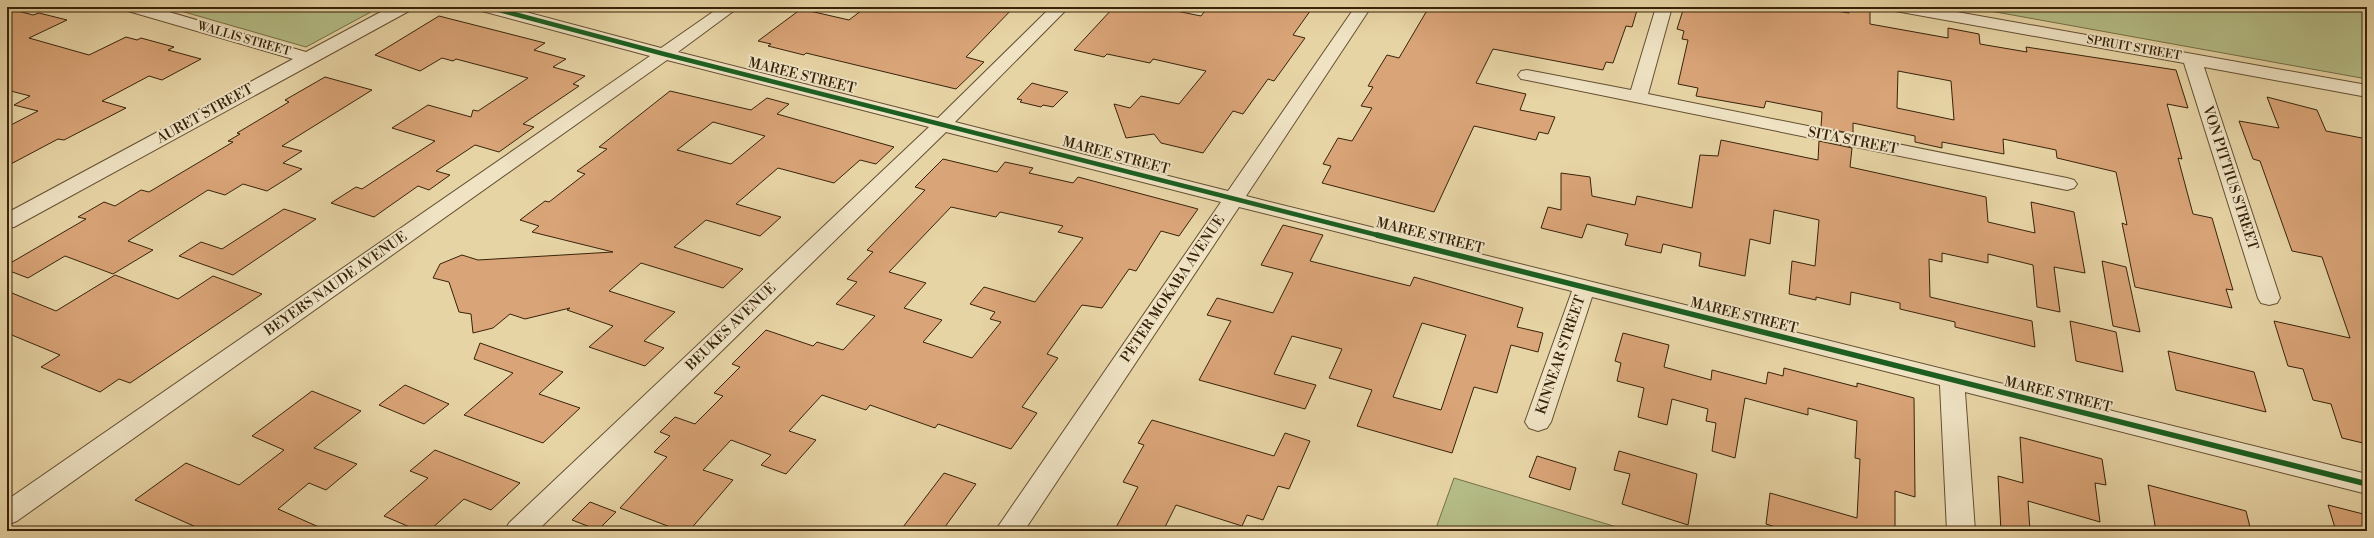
<svg xmlns="http://www.w3.org/2000/svg" width="2374" height="538" viewBox="0 0 2374 538" font-family="'Libre Bodoni',serif">
	<rect width="100%" height="100%" fill="#e7d4a5"/>
	<filter id="stains"><feTurbulence type="fractalNoise" baseFrequency=".005" numOctaves="4"/><feColorMatrix values="0 0 0 0 .2 0 0 0 0 .09 0 0 0 0 .02 0 0 0 .5 -.17"/></filter>
	<radialGradient id="worn" r=".72"><stop offset=".6" stop-color="#630" stop-opacity="0"/><stop offset="1" stop-color="#630" stop-opacity=".3"/></radialGradient>
	<path fill="#b5bd87" stroke="#767048" d="M167,7h213l-74,40z
		M1968,7h399v72z
		M1454,478l176,53h-195z"/>
	<path fill="#d9a477" stroke="#38230a" fill-rule="evenodd" d="M866,7h148l-48,50 18,5 -28,27 -150,-36 -2,2 -36,-9 3,-2 -13,-3 43,-32 48,11z
		M1114,7h43l44,9 7,-9 21,4 4,-4 24,3 2,-3h54l-20,28 12,3 -31,43 -6,-2 -25,35 -10,-3 -30,42 -42,-10 -7,-9 -28,4 -12,-34 16,4 11,-12 38,8 27,-33 -53,-12 -3,4 -43,-9 -3,3 -30,-7z
		M1429,7h209l-6,20 -6,-1 -13,37 -7,-1 -3,8 -110,-21 -17,34 50,11 -6,16 35,7 -7,17 -9,-2 -3,8 -62,-14 -40,86 -112,-29 9,-17 -8,-2 15,-26 14,3 20,-33 -11,-2 12,-19 -5,-1 19,-31 12,3z
		M1684,7h128l37,6v-6h21v17l78,14v-10l31,6 1,10 47,8 -1,-5 150,23 12,38 -21,-4 15,55 -4,-1 15,56 19,4 21,72 -7,-1 6,19 -97,-21 -13,-64 5,2 -11,-53 -59,-14 -1,-8 -53,-11 1,15 -62,-12v6l-27,-6v-6l-62,-13v11l-32,-7 1,-15 -56,-11 -2,7 -68,-12 2,-8 -20,-4 10,-44 -6,-1 2,-8 -7,-2zM1898,71l53,10 3,39 -57,-12z
		M7,8l26,7 6,-2 28,7 -38,18 60,17 37,-18 11,3 4,-2 33,9 -6,3 33,9 -39,21 -13,-4 -47,25 24,7 -62,32 -6,-1 -51,27v-39l31,-16 -24,-6 16,-9 -23,-6z
		M439,16l106,27 -11,7 32,9 -13,8 32,9 -12,8 6,2 -56,38 11,3 -35,25 -24,-7 -39,26 14,4 -21,15 -11,-4 -44,31 -43,-14 25,-16 6,2 73,-48 -43,-13 36,-23 43,12 2,-7 5,1 50,-33 -72,-19 -3,2 -11,-3 -22,13 -45,-16z
		M325,77l47,13 -90,56 20,5 -19,12 19,6 -35,22 -24,-7 -18,11 -17,-5 -80,51 25,9 -40,24 -48,-18 -37,22 -21,-8v-5l79,-46 -8,-2 26,-15 11,4 26,-16 8,2 84,-50 -5,-1 12,-7 -3,-1 52,-31 -4,-2z
		M1032,83l11,3 25,6 -15,15 -10,-2 -2,2 -21,-5 2,-2 -5,-1z
		M670,91l81,19 16,-12 22,6 -12,10 117,33 -18,17 -16,-4 -26,23 -56,-15 -42,36 45,13 -21,19 -54,-16 -32,27 69,22 -20,19 -82,-25 -32,28 66,21 -31,29 20,7 -19,18 -56,-19 24,-21 -46,-16 3,-2 -45,11 -15,-5 -17,14 -20,5 -2,-19 -12,-2 -10,-30 -16,-4 7,-14 22,-9 16,5 135,-8 -81,-20 7,-6 -19,-6 25,-19 4,1 36,-28 -8,-3 30,-22 -8,-2zM713,122l52,14 -34,28 -54,-14z
		M2267,97l50,13 9,21 41,8v305l-25,-6 -11,-34 -18,-4 -10,-31 -15,-3 -14,-45 76,17 -28,-81 -30,-6 -32,-90 -7,-2 -14,-38 40,7z
		M1721,140l97,20 1,-19 33,7 -2,19 136,30 2,25 47,11 -4,-31 43,10 11,61 -31,-6 6,45 -23,-5 -4,-42 -45,-11v9l-46,-10v9l-13,-3 1,38 102,24 3,26 -80,-20v-5l-55,-13v-6l-49,-11 -1,13 -34,-8v3l-27,-6 3,-33 23,5 4,-46 -45,-10 -4,34 -20,-5 -5,37 -46,-10 2,-13 -38,-9 -2,9 -36,-8 3,-11 -41,-10 -5,14 -41,-10 7,-21 13,3v-37l29,4 2,19 43,9 2,-9 55,12 8,-53 18,1z
		M943,159l54,13 8,-10 28,6 -4,5 44,10 5,-6 120,32 -19,27 -18,-5 -25,40 -7,-2 -27,39 -20,-3 -35,49 11,4 -36,49 15,6 -26,36 -73,-25 -3,4 -65,-23 -4,5 -44,-15 -33,36 27,9 -30,34 -25,-9 10,-10 -40,-15 -28,30 30,10 -44,51h-8l-61,-23 47,-51 -13,-5 16,-16 -10,-4 15,-15 20,7 28,-28 -9,-3 26,-26 -8,-3 34,-34 47,16 4,-4 26,8 32,-34 -39,-12 21,-22 -10,-3 26,-27 -6,-2 58,-60 -10,-3zM951,207l45,10 4,-5 63,14 -5,6 25,6 -48,64 -51,-15 -14,17 25,8 -5,7 11,3 -29,36 -49,-16 19,-22 -38,-12 22,-25 -37,-11z
		M284,209l32,10 -83,56 -54,-19 22,-14 21,7z
		M1283,225l40,10 -13,26 100,25 4,-9 109,31 -6,19 26,6 -5,19 -27,-7 -14,48 -23,-6 -22,66 -95,-27 15,-36 -43,-12 13,-29 -50,-13 -18,38 42,11 -11,24 -106,-29 32,-59 -24,-6 10,-17 56,15 20,-40 -32,-8zM1422,323l44,12 -25,75 -48,-13z
		M2102,261l24,6 14,65 -27,-6z
		M115,275l63,24 35,-23 49,18 -132,89 -11,-4 -19,13 -59,-25 19,-12 -53,-22v-42l49,20z
		M2070,321l46,11 7,40 -47,-11z
		M1623,333l46,12 -5,22 47,13 1,-10 54,14 2,-12 15,4 1,-8 73,19v-4l57,15 1,99 -20,-6v40h-107l-22,-7 4,-31 87,25 3,-59 -5,-1 2,-37 -49,-13v7l-63,-17 -10,60 -23,-7 4,-28 -10,-2 2,-12 -36,-10 -5,26 -29,-8 6,-29 -27,-7 4,-18 -6,-2z
		M480,343l83,29 -24,22 41,14 -37,35 -79,-28 49,-42 -39,-14z
		M2168,351l86,21 12,40 -90,-22z
		M405,385l44,19 -25,20 -45,-19z
		M312,391l49,20 -47,37 43,16 -31,26 -17,-7 -31,26 50,22h-123l-70,-31 51,-37 53,22 45,-35 -32,-14z
		M1152,420l122,36 11,-23 25,8 -21,48 -11,-3 -15,34 -16,-5 -5,11 -66,-21 -13,26h-49l24,-44 -15,-5 21,-37 -6,-2z
		M2020,437l82,22 4,26 -11,-2 5,39 -72,-21 2,30h-29l-3,-55 25,7z
		M435,450l85,33 -29,27 -27,-11 -35,32h-10l-35,-15 44,-38 -18,-7z
		M1619,451l78,23 -9,51 -66,-21 8,-30 -16,-4z
		M1537,456l39,12 -6,22 -41,-13z
		M944,473l32,11 -34,47h-42z
		M2148,485l98,26 5,20h-95z
		M590,502l26,10 -18,18 -26,-10z
		M2328,505l39,10v16h-31z"/>
	<g fill="none" stroke-linecap="round" stroke-linejoin="round">
		<defs>
			<path id="minor" d="M126,7h26l154,45 84,-45h21l-2,4 -395,216 -7,1v-15l286,-154 -165,-48z
				M480,7h27l154,41 59,-41h19l-61,45 260,66 113,-111h18l-114,115 273,69 127,-184h16l-125,189 1121,278v20l-402,-102 10,139h-28l-7,-146 -348,-88 -41,125 -4,6 -9,3 -9,-3 -4,-6 47,-131 -333,-84 -215,324h-29l226,-329 -275,-70 -409,399h-32l4,-8 420,-396 -262,-67 -650,461 -10,4v-25l643,-444 -168,-45z
				M1656,7h16l-24,87 419,84 7,2 3,4 -3,4 -7,2 -540,-110 -6,-1 -3,-4 3,-4 6,-1 104,20z
				M1893,7h36l438,78v12l-163,-30 76,231 -3,5 -8,2 -8,-2 -3,-5 -74,-235 -283,-51 -6,-1z"/>
		</defs>
		<use href="#minor" stroke="#644f31" stroke-width="2"/>
		<use href="#minor" fill="#efe3c4" fill-rule="evenodd"/>
		<defs>
			<path id="cycleway-far1" d="M488,7l176,47 717,182"/>
			<path id="cycleway" d="M1377,235l990,249"/>
		</defs>
		<use href="#cycleway-far1" stroke="#efe3c4" stroke-width="6"/>
		<use href="#cycleway" stroke="#efe3c4" stroke-width="8"/>
		<use href="#cycleway-far1" stroke="#1b5e20" stroke-width="4.5"/>
		<use href="#cycleway" stroke="#1b5e20" stroke-width="5.5"/>
	</g>
	<g text-anchor="middle" dominant-baseline="central" stroke-width="4" stroke-linejoin="round" paint-order="stroke">
		<g font-size="12" fill="#38230a" stroke="#efe3c4">
			<text transform="translate(244 39) rotate(16)">WALLIS STREET</text>
			<text transform="translate(2134 48) rotate(10)">SPRUIT STREET</text>
		</g>
		<g font-size="14" fill="#38230a" stroke="#efe3c4">
			<text transform="translate(802 76) rotate(14)">MAREE STREET</text>
			<text transform="translate(205 114) rotate(-29)">AURET STREET</text>
			<text transform="translate(1853 141) rotate(11)">SITA STREET</text>
			<text transform="translate(1116 156) rotate(15)">MAREE STREET</text>
			<text transform="translate(2230 178) rotate(72)">VON PITTIUS STREET</text>
			<text transform="translate(1430 236) rotate(14)">MAREE STREET</text>
			<text transform="translate(336 284) rotate(-35)">BEYERS NAUDE AVENUE</text>
			<text transform="translate(1173 289) rotate(-56)">PETER MOKABA AVENUE</text>
			<text transform="translate(1744 316) rotate(14)">MAREE STREET</text>
			<text transform="translate(731 327) rotate(-44)">BEUKES AVENUE</text>
			<text transform="translate(1561 355) rotate(-71)">KINNEAR STREET</text>
			<text transform="translate(2058 395) rotate(14)">MAREE STREET</text>
		</g>
	</g>
	<rect width="2374" height="538" fill="none" stroke="#e7d4a5" stroke-width="24"/>
	<rect x="8" y="8" width="2358" height="522" fill="none" stroke="#38230a" stroke-width="2"/>
	<rect x="12" y="12" width="2350" height="514" fill="none" stroke="#38230a"/>
	<rect width="100%" height="100%" filter="url(#stains)"/>
	<rect width="100%" height="100%" fill="url(#worn)"/>
</svg>
